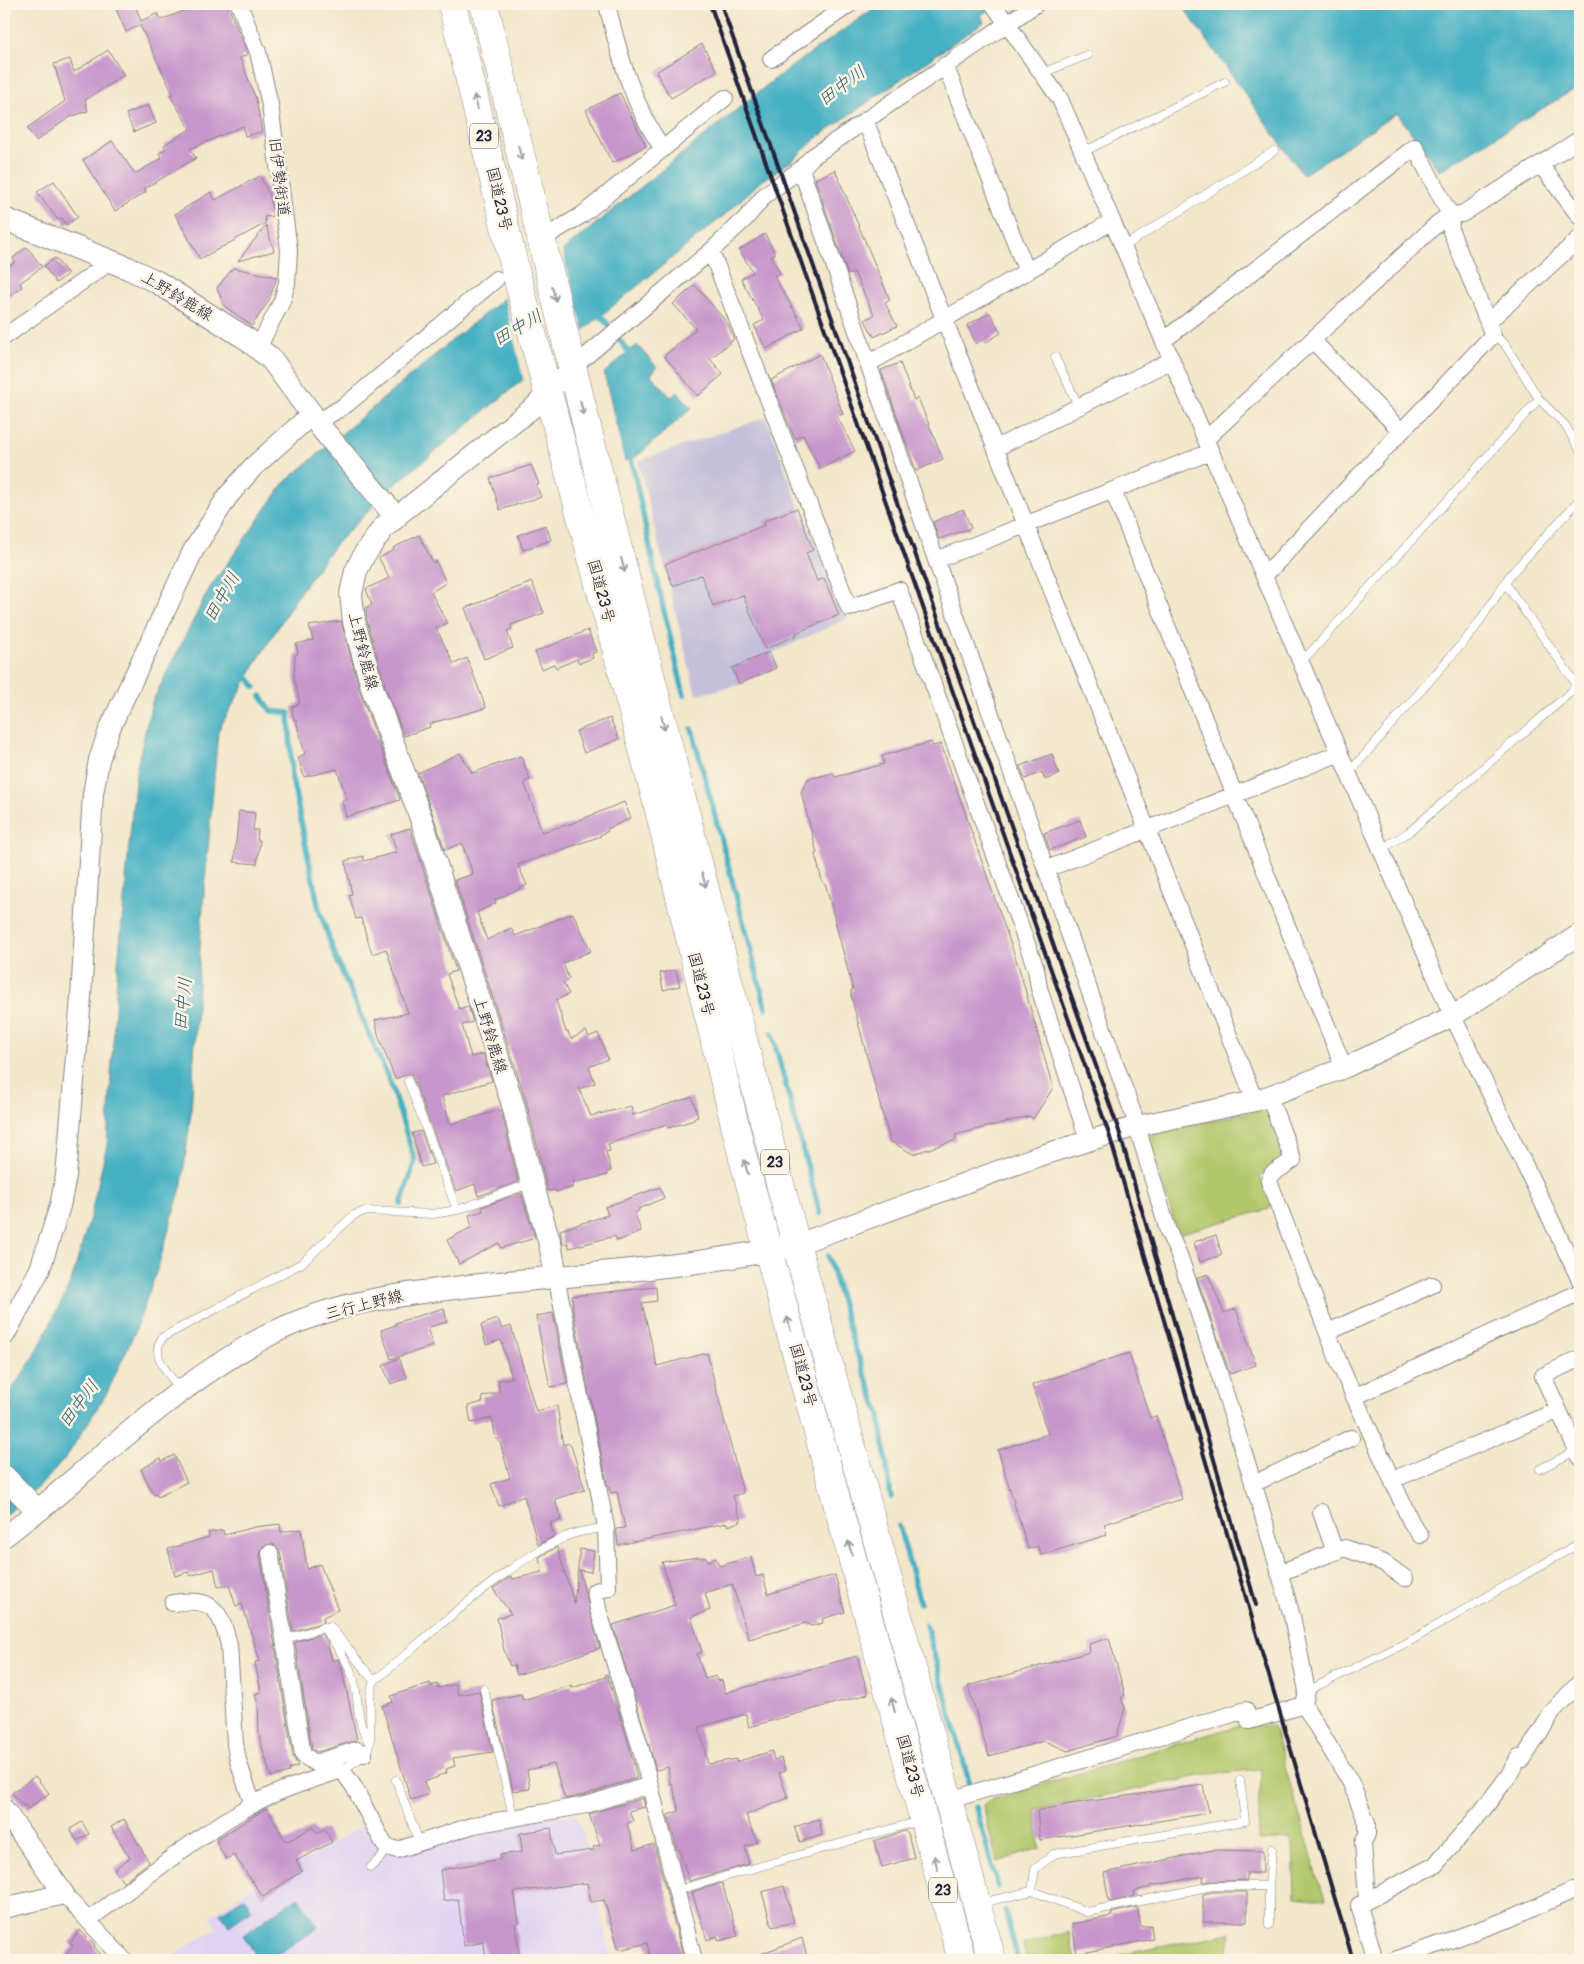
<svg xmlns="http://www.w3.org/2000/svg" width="1584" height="1964" viewBox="0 0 1584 1964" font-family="Pangolin,'Klee One',sans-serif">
	<rect width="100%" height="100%" fill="#fcf5e5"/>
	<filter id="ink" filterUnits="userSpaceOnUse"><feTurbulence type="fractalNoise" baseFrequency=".02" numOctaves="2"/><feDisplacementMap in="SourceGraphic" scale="10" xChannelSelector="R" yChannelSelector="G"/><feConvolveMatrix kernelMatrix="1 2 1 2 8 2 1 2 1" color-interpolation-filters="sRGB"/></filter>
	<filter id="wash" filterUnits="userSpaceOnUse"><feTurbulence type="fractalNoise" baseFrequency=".0096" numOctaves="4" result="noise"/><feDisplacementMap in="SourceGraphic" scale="20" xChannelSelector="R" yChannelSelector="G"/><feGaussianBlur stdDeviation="1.12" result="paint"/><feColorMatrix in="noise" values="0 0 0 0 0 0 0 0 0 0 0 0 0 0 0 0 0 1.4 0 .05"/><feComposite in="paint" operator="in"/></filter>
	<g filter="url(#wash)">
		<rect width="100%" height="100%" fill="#f3e7cb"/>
		<path fill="#e1d4f3" d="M576,1813l13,39 22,108h-446l52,-32 -7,-12 87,-60 4,6 66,-39 15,27 93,-21z"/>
		<path fill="#c5c0da" d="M766,417l32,87 50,114 -75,35 5,13 -39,19 -43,10 -58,-234z"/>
		<path fill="#b2c86c" stroke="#6a7554" d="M1265,1109l8,6 13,40c-7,10 -19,11 -26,22l12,27 -3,5 -91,25 -29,-94 4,-6z
			M1247,1723l26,4 52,173 -30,-3 -2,-53 -3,-5 -32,2 3,-72 -51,5 -175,36 5,38 -43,14 -14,-56 4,-5z
			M1069,1932l6,28h-48l-4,-16z
			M1231,1933l-5,27h-132z"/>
		<path fill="#44b0c3" stroke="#33697f" d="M880,4h117l-16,11 3,7 -165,114 -27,25 -33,22 -31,29 -335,274 -59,60 -34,46 -41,66 -41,73 -17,199 -10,183 -9,71 -24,83 -23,65 -28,61 -40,63 -22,25 -41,35v-115l30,-44 37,-75 20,-68 16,-69 10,-170 19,-204 16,-69 57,-113 76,-107 171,-145 321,-260z
			M1181,4h399v82l-141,85 -42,-58 -94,62z
			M637,345l20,22 -6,8 20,22 7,-5 14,16 -56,49 -11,4 -21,-88z
			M245,1897l7,13 -23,16 -9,-13z
			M298,1897l20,30 -49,33h-10l-16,-25z"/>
		<path fill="#f3e7cb" d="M562,250l22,83 -60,49 -20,-86z"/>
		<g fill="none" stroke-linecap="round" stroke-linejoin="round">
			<path stroke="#44b0c3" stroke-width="5.5" d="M597,311l13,16
				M617,337l11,14 1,6
				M630,453l28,133 26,109
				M245,673l10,14
				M261,696l10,15 18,2 3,65 27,131 17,49 54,124 25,79 -14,43
				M692,729l74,279
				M772,1033l48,181
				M828,1256l25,86 27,73 11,82
				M899,1526l21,77
				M926,1625l44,160
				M976,1807l22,80
				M1005,1910l13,50"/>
		</g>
		<g id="blocks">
			<path fill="#c796cc" d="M114,4h21l6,17 17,-8 3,7 30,-12 -2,-4h38l21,50 -8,4 16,41 6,33 -17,4 -2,-10 -53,23 6,9 -52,31 2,3 -31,19 -32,-51 29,-19 23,33 27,-16 -3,-5 7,-4 -2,-4 26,-16 -20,-34 3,-1 -33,-69 -14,7z
				M702,44l15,27 -46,27 -15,-26z
				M108,50l16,25 -39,25 3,11 -18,6 -34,24 -9,-13 38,-27 -11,-37 16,-5 4,13z
				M620,93l26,53 -34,17 -26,-53z
				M148,105l8,18 -22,9 -8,-18z
				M835,170l55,130 -5,3 12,23 -23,11 -9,-17 9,-5 -20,-43 -6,3 -33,-96z
				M260,176l10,20 3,20 -9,1 2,6 -66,36 -25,-45 36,-22 4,8z
				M54,181l24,36 -12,8 -4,-7 -4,2 -21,-28z
				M266,225l8,26 -36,10z
				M765,234l10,20 -4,2 9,17 -6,3 30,52 -38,21 -12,-24 10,-5 -23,-41 12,-7 -14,-22z
				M27,247l15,20 -22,16 2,4 -18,13v-30l11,-8 -2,-4z
				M55,258l13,16 -12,9 -12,-17z
				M233,268l44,9 -8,23 -17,26 -28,-20 -7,-18z
				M695,285l33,39 6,15 -24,20 13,15 -25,22 -34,-40 32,-27 -23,-25z
				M990,313l11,20 -16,10 -3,-3 -6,4 -9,-19z
				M820,354l23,60 -6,2 18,35 -35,18 -17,-34 -8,4 -24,-59z
				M900,363l14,37 4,-2 25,61 -27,12 -35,-101z
				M531,465l8,19 -3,1 5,12 -41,13 -10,-32z
				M797,508l16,42 -7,3 11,28 7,-3 15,37 -43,18 1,2 -32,14 -22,-54 -30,11 -12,-31 -28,11 -8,-22 100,-39 -1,-4z
				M963,509l8,19 -32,11 -6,-17z
				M546,525l5,15 -28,10 -5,-15z
				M419,535l14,28 3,-2 10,22 -15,9 16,31 -11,5 18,36 13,-6 19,50 -51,14 -6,3 1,2 -26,9 -19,-50 -18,-66 -1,-13 6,-2 -6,-16 23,-11 -10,-20 15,-8 -1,-2z
				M532,582l12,31 -33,12 1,4 -5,2 6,17 -29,11 -19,-51z
				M341,621l20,74 39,105 -54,17 -4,-17h5l-10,-31 -33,8 -6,-20 7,-3 -9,-34h-2l-2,-13 8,-4 -6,-24 1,-24 3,-1 -2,-10 17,-4 -4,-14z
				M588,630l8,22 -4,1 1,5 -14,5 -2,-4 -21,9 -2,-4 -12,5 -7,-17z
				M769,652l7,16 -37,16 -7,-16z
				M610,718l9,21 -35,14 -8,-22z
				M931,742l2,4 8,-2 78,224 34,120 -20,31 -3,-3 -75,19 1,5 -43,14 -23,-13 -33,-122 -6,-24v-5h2l-27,-104 -4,-5 -7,-27 2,-1 -16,-61 7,-13 25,-6 2,4 49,-13 -2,-8z
				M460,753l12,20 49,-17 9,24 -6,2 18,50 28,-8 54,-22 7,16 -24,11 1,2 -8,4 1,1 -83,29 9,20 -32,15 1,3 -19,9 10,28 24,-12 4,8 58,-23 18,38 -28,12 6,16 -6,4 6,11 -13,6 10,32h2l3,7 15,-8 3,6 9,-4 10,26 -19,8 6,16 -16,6 12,27 40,-10 2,9 59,-18 6,20 -4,1v2l-26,8 -1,-4 -59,20 2,7 -4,1 5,19 -4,1 1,3 -36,8 1,4 -17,5 -1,-2 -7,1 -22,-90 -71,-221 18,-6 -11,-31 -17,7 -27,-77z
				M1052,754l7,20 -14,6 -3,-8 -17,7 -5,-13z
				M239,811l16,2 -2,17h5l-1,10h3l-3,24 -23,-2z
				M1080,820l6,17 -36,13 -6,-17z
				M410,828l46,143 -9,3 12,35 9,-3 5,16 -11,3 9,32 12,-3 9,27 -50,15 8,28 51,-14 17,72 -40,14 -3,-12 -19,7 -45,-118 -16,6 -16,-42 -4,-17 33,-7 -22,-64 -14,5 -11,-36 -5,1 -7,-24 3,-1 -7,-33 18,-5 1,5 33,-9 -6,-18z
				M676,970l4,16 -17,4 -3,-17z
				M421,1131l12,33 -12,3 -9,-34z
				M660,1187l4,11 -26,11 1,2 -4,2 6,19 -24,9 -2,-5 -46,12 -1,-5 -5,1 -3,-14 48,-15 -3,-8z
				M521,1193l14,45 -34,10 -2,-5 -40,21 -12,-24 25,-13 -3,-12 14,-4 -1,-4z
				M1216,1235l6,20 -22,7 -6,-20z
				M1208,1274l16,39 12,-4 20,56 -26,9 -33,-96z
				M656,1287l1,14 -15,2 15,63 50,-13 36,140 -10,3 8,25 -13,5 -1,-3 -109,22 -2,-16 9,-1 -8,-36 -6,1 -4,-10 -34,-173 -1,-14z
				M444,1308l3,14 -18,5 1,3 -2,1 5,15 -42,13 -10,-29 15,-5 -1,-2z
				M553,1313l14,71 -17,3 -14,-71z
				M498,1319l4,10 9,-3 25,85 21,-5 6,39 5,-2 3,3 14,44 -30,9 6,21 -11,3 4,13 -16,9 -14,-49 -25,10 -8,-22 19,-6 -10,-36 -2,-3h-2l-4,-21 -21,5 -3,-17 15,-4 -1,-5 17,-5 -1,-12 14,-2 -11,-38 -15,5 -5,-20z
				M1129,1353l21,65 6,-2 26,83 -78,25 3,11 -66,20 -3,-9 -10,3 -30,-99 50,-16 -16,-49z
				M399,1358l8,20 -16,6 -8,-18z
				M174,1455l13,27 -29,15 -2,-3 -2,1 -13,-26 20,-11 1,3z
				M280,1524l1,8 20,-3 6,40 13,-5 18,46 -15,7 1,5 -31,9 -13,-80 -7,-7 -10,2 -3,9 33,202 5,9 -9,3v3l-18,5 -12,-41 -1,-31 -3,-11 6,-2 -6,-30 5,-1 -18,-57 -6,2 -7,-21 -11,2 -4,-18 -25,7 -1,-4 -13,4 -7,-27 41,-12 -1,-4 15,-3 1,5 31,-8z
				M557,1547l17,56 6,-54 14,2 -3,21 -12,-2 21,78 -83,27 -3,-10 -4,1 -6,-16 -7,-32 14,-4 -18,-25 18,-13 2,3 29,-7 -3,-15z
				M699,1557l1,1 6,-1 2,4 8,-3 3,8 32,-9 5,20 7,-2 5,19 67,-19 10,37 -23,7 1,4 -12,3 -5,-3 -57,16 -17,-55 -27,9 5,17 -19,7 11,35 -5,2 8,25 11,-3 1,5 5,-1 3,13 132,-37 11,38 -119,33 -3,-13 -47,13 9,37 28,-5v3l36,-11 2,9 7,-2 4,13 -6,2 9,25 -42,17 11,27 -12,5 4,17 -60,17 -10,-32 -2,1 -9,-35 11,-4 -7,-28 -2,1 -2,-17 -12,3 -43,-145 62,-20 -13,-43z
				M321,1634l6,8 5,19 6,-2 3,6 16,75 -40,12 -5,-3 -17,-107z
				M1109,1638l16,57 -4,3 4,10 -8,28 -49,15 -24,-10 -55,15 -21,-70 122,-34 -1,-8z
				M607,1674l23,75 7,29 -53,17 -19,4 -11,-35 -27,6 3,19 -17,2 -21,-91 29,-6 2,6 49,-15v3l34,-11 -1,-2z
				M430,1683l1,3 6,-2 1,4 18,-4 2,11 21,-4 14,61 -40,6 2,8 -9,3 1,4 -10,3 1,1 -14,5 5,12 -18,6 -29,-94 11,-4 -2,-6z
				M35,1776l14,17 -21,16 -3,-4 -2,1 -11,-13z
				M1203,1785l6,28 -169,27 -3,-29 33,-7z
				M643,1798l2,9 -16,4 4,10 -6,3 8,26 19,-6 30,116h-33l-4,-17 -28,7 -15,-50 -13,2 -4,-19 -73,9 5,31 -4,1 5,36h-34l-2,-18 -20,4 -6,-47 -14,2 -4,-31 61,-11 -1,-4 22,-3 -2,-19 20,-3 11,-2 4,27 39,-5 -1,-3 7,-2 -11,-31z
				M267,1808l18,32 3,1 25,-14 4,6 8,-4 7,13 -36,19 6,10 -39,26 -29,-42 -8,4 -9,-15v-5z
				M124,1819l25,43 -26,20 -9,-13 16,-11 -19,-31z
				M819,1819l3,16 -22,7 -6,-15z
				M82,1822l7,12 -12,7 -7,-12z
				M905,1831l3,2 6,25 -32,9 -8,-26z
				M1213,1850l50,1v22h-16v7l-44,2 1,-6 -54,10 1,1 -17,4 1,5 -26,6 -5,-29z
				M722,1883l16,53 -19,5 -2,-5 -10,4 -15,-48z
				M784,1886l10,36 -22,5 -10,-35z
				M1213,1892h34v30h-44v-28z
				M1137,1907l4,20 10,-2 2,14 -76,15 -5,-30 40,-8 -1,-3z
				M80,1930l15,15 -1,2 12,13h-33l-7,-6 7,-8 -3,-3z
				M802,1938l6,22h-61v-1z"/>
		</g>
	</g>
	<g filter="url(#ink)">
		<use href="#blocks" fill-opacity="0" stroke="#8a8483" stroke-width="1"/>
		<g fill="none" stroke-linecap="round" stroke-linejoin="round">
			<defs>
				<path id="service" d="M1042,73l46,-18
					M1083,152l142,-70
					M1123,247l151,-96
					M1493,335l11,8 35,56 26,26 15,25
					M1055,357l24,50
					M1505,583l6,-9 69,-75
					M1301,661l12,-11 226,-251
					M1348,774l125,-143 32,-48 69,98 1,5 -3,5 -163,141 -29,18
					M408,1081l49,129
					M180,1390c-10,-16 -32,-35 -17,-53l139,-74 52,-48 11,-4 68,3 24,-4 72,-26
					M1540,1469l37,-19
					M323,1627c12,16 23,31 30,50 7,21 2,48 17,66
					M285,1639l45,-13 44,55
					M484,1689l29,127
					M1307,1691l103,-50 170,-98
					M342,1770c7,-5 17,-10 23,-16 12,-16 -1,-51 9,-73 57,-46 126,-114 191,-144 12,-6 28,-7 41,-10
					M396,1780l23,62
					M371,1867l19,-19
					M678,1890l241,-69
					M1032,1891l55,21 125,-26h57
					M981,1903l51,-12 3,-22 19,-15 191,-33 -5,-41
					M1269,1925v-39l3,-37"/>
				<path id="minor" d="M239,4l19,48 12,53 19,145 -2,33 -5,18 -24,47
					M607,4c12,51 26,102 56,145
					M993,4l67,95 387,905 133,276
					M771,59l79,-55
					M945,65l82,207
					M865,120l390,981
					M1540,164l40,53
					M801,169l135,391 198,556 34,115 11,24 39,115 42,135 32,111 15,75 -3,14
					M540,240l42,-25 143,-117
					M711,251l138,357 50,-18 137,379 3,19 49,152
					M1488,322l92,-84
					M4,337l96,-68 5,-10
					M1164,340l251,-193 35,68 1,16 42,104 -229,241
					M1312,340l89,91
					M868,364l243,-142
					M572,368l139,-117 35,-33 19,-23 36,-26 11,-12 224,-153
					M318,422l29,-18 149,-125
					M1206,439l232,-216 12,-8 12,-1 118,-75
					M996,448l176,-88
					M1113,491l231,577
					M936,560l274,-108
					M1047,869l293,-116
					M1269,1096l24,64 -21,14 -3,7 71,184 71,157 9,13
					M556,1276l50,251 2,61 -13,3 3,18 42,137 54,214
					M1328,1332l104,-47
					M1580,1358l-37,18 37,81
					M1354,1397l226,-105
					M1392,1480l165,-69
					M1253,1484l98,-46
					M1321,1512l14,40
					M270,1553l33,202 12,8 42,-13 7,4
					M1279,1573l66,-25 39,15 21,15
					M173,1603c40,-6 47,6 56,42l6,99 3,17 15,44
					M947,1801l299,-91 3,11 55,-16 47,78 16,40v11l-4,9 4,57
					M64,1894l60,66
					M88,1920c53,-38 108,-84 165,-116 28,-15 59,-24 89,-34l12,17 31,59 12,4 77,-25 112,-20 63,-20
					M1375,1960l-16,-55 76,-40 47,-54 27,-36 10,-18 4,2 31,-49 26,-28
					M1395,1960l114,-41 65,-29"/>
				<path id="tertiary" d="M396,517l139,-111 37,-38
					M798,1244l241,-88 98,-30 118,-25 89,-33 109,-52 127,-82
					M4,1336l36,-67 20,-63 6,-30 15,-179 12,-203 6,-34 10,-30 84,-179 35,-55 25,-29 59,-53
					M4,1537l34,-26
					M4,1809l60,85 -60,14"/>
				<path id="secondary" d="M4,219l124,49 29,14 90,57 25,21 51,70 73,87 -12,10 -20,28 -8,16 -5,23 3,28 19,68 49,131 91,284 19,78 18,61 6,32
					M4,1476l34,35c71,-61 142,-128 225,-173 64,-35 137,-44 208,-52 109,-13 220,-17 327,-42"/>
				<path id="trunk" d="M452,4l63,265 143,537 85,352 219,802
					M484,4l102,419 199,780 207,757"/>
			</defs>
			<use href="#service" stroke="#8a8483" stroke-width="9"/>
			<use href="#minor" stroke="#8a8483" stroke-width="18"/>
			<use href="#tertiary" stroke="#8a8483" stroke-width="22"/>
			<use href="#secondary" stroke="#8a8483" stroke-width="24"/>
			<use href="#trunk" stroke="#8a8483" stroke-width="29"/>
			<use href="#service" stroke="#fff" stroke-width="8"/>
			<use href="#minor" stroke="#fff" stroke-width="16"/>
			<use href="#tertiary" stroke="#fff" stroke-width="20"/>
			<use href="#secondary" stroke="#fff" stroke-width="22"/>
			<use href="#trunk" stroke="#fff" stroke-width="28"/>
			<path stroke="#22223b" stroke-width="4" d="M710,4l399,1130 244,826
				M721,4l398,1127 137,474"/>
		</g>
		<defs><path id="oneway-shaft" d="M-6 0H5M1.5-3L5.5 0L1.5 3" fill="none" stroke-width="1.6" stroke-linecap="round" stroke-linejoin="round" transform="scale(1.25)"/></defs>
		<g stroke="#9c9ca7">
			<use href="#oneway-shaft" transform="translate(476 102) rotate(-104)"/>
			<use href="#oneway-shaft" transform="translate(520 153) rotate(77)"/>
			<use href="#oneway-shaft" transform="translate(554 294) rotate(75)"/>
			<use href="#oneway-shaft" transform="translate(582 408) rotate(76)"/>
			<use href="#oneway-shaft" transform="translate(623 565) rotate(75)"/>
			<use href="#oneway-shaft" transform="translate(663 723) rotate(76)"/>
			<use href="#oneway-shaft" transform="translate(704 880) rotate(76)"/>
			<use href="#oneway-shaft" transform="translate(746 1167) rotate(-106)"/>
			<use href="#oneway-shaft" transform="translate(789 1324) rotate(-105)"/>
			<use href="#oneway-shaft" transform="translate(850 1548) rotate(-105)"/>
			<use href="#oneway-shaft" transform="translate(893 1705) rotate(-105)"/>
			<use href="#oneway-shaft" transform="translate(936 1863) rotate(-105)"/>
		</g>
	</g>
	<g text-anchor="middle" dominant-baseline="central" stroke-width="5" stroke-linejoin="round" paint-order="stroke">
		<g fill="#fcf5e5" stroke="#63616e" stroke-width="1">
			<rect x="470" y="123.5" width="28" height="25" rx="4"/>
			<rect x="761" y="1149.5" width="28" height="25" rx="4"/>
			<rect x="929" y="1877.5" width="28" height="25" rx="4"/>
		</g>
		<g font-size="15" font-weight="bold" fill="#22223b">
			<text x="484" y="136">23</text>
			<text x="775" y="1162">23</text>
			<text x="943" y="1890">23</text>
		</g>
		<g font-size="16" fill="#22223b" stroke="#fcf5e5">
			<text transform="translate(279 177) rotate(83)">旧伊勢街道</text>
			<text transform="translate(499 199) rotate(77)">国道23号</text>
			<text transform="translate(177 296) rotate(31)">上野鈴鹿線</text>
			<text transform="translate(601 591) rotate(75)">国道23号</text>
			<text transform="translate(363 651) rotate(76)">上野鈴鹿線</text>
			<text transform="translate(701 984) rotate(76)">国道23号</text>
			<text transform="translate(490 1035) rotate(73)">上野鈴鹿線</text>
			<text transform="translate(364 1305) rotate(-14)">三行上野線</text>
			<text transform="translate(803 1375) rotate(75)">国道23号</text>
			<text transform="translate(910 1766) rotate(75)">国道23号</text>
		</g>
		<g font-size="18" font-style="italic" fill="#305b71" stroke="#fcf5e5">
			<text transform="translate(842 86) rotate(-37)">田中川</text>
			<text transform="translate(518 328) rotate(-30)">田中川</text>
			<text transform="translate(222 597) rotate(-60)">田中川</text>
			<text transform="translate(183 1004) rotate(-84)">田中川</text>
			<text transform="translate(79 1404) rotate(-53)">田中川</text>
		</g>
	</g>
	<rect width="1584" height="1964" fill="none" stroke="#fcf5e5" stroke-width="20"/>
</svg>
